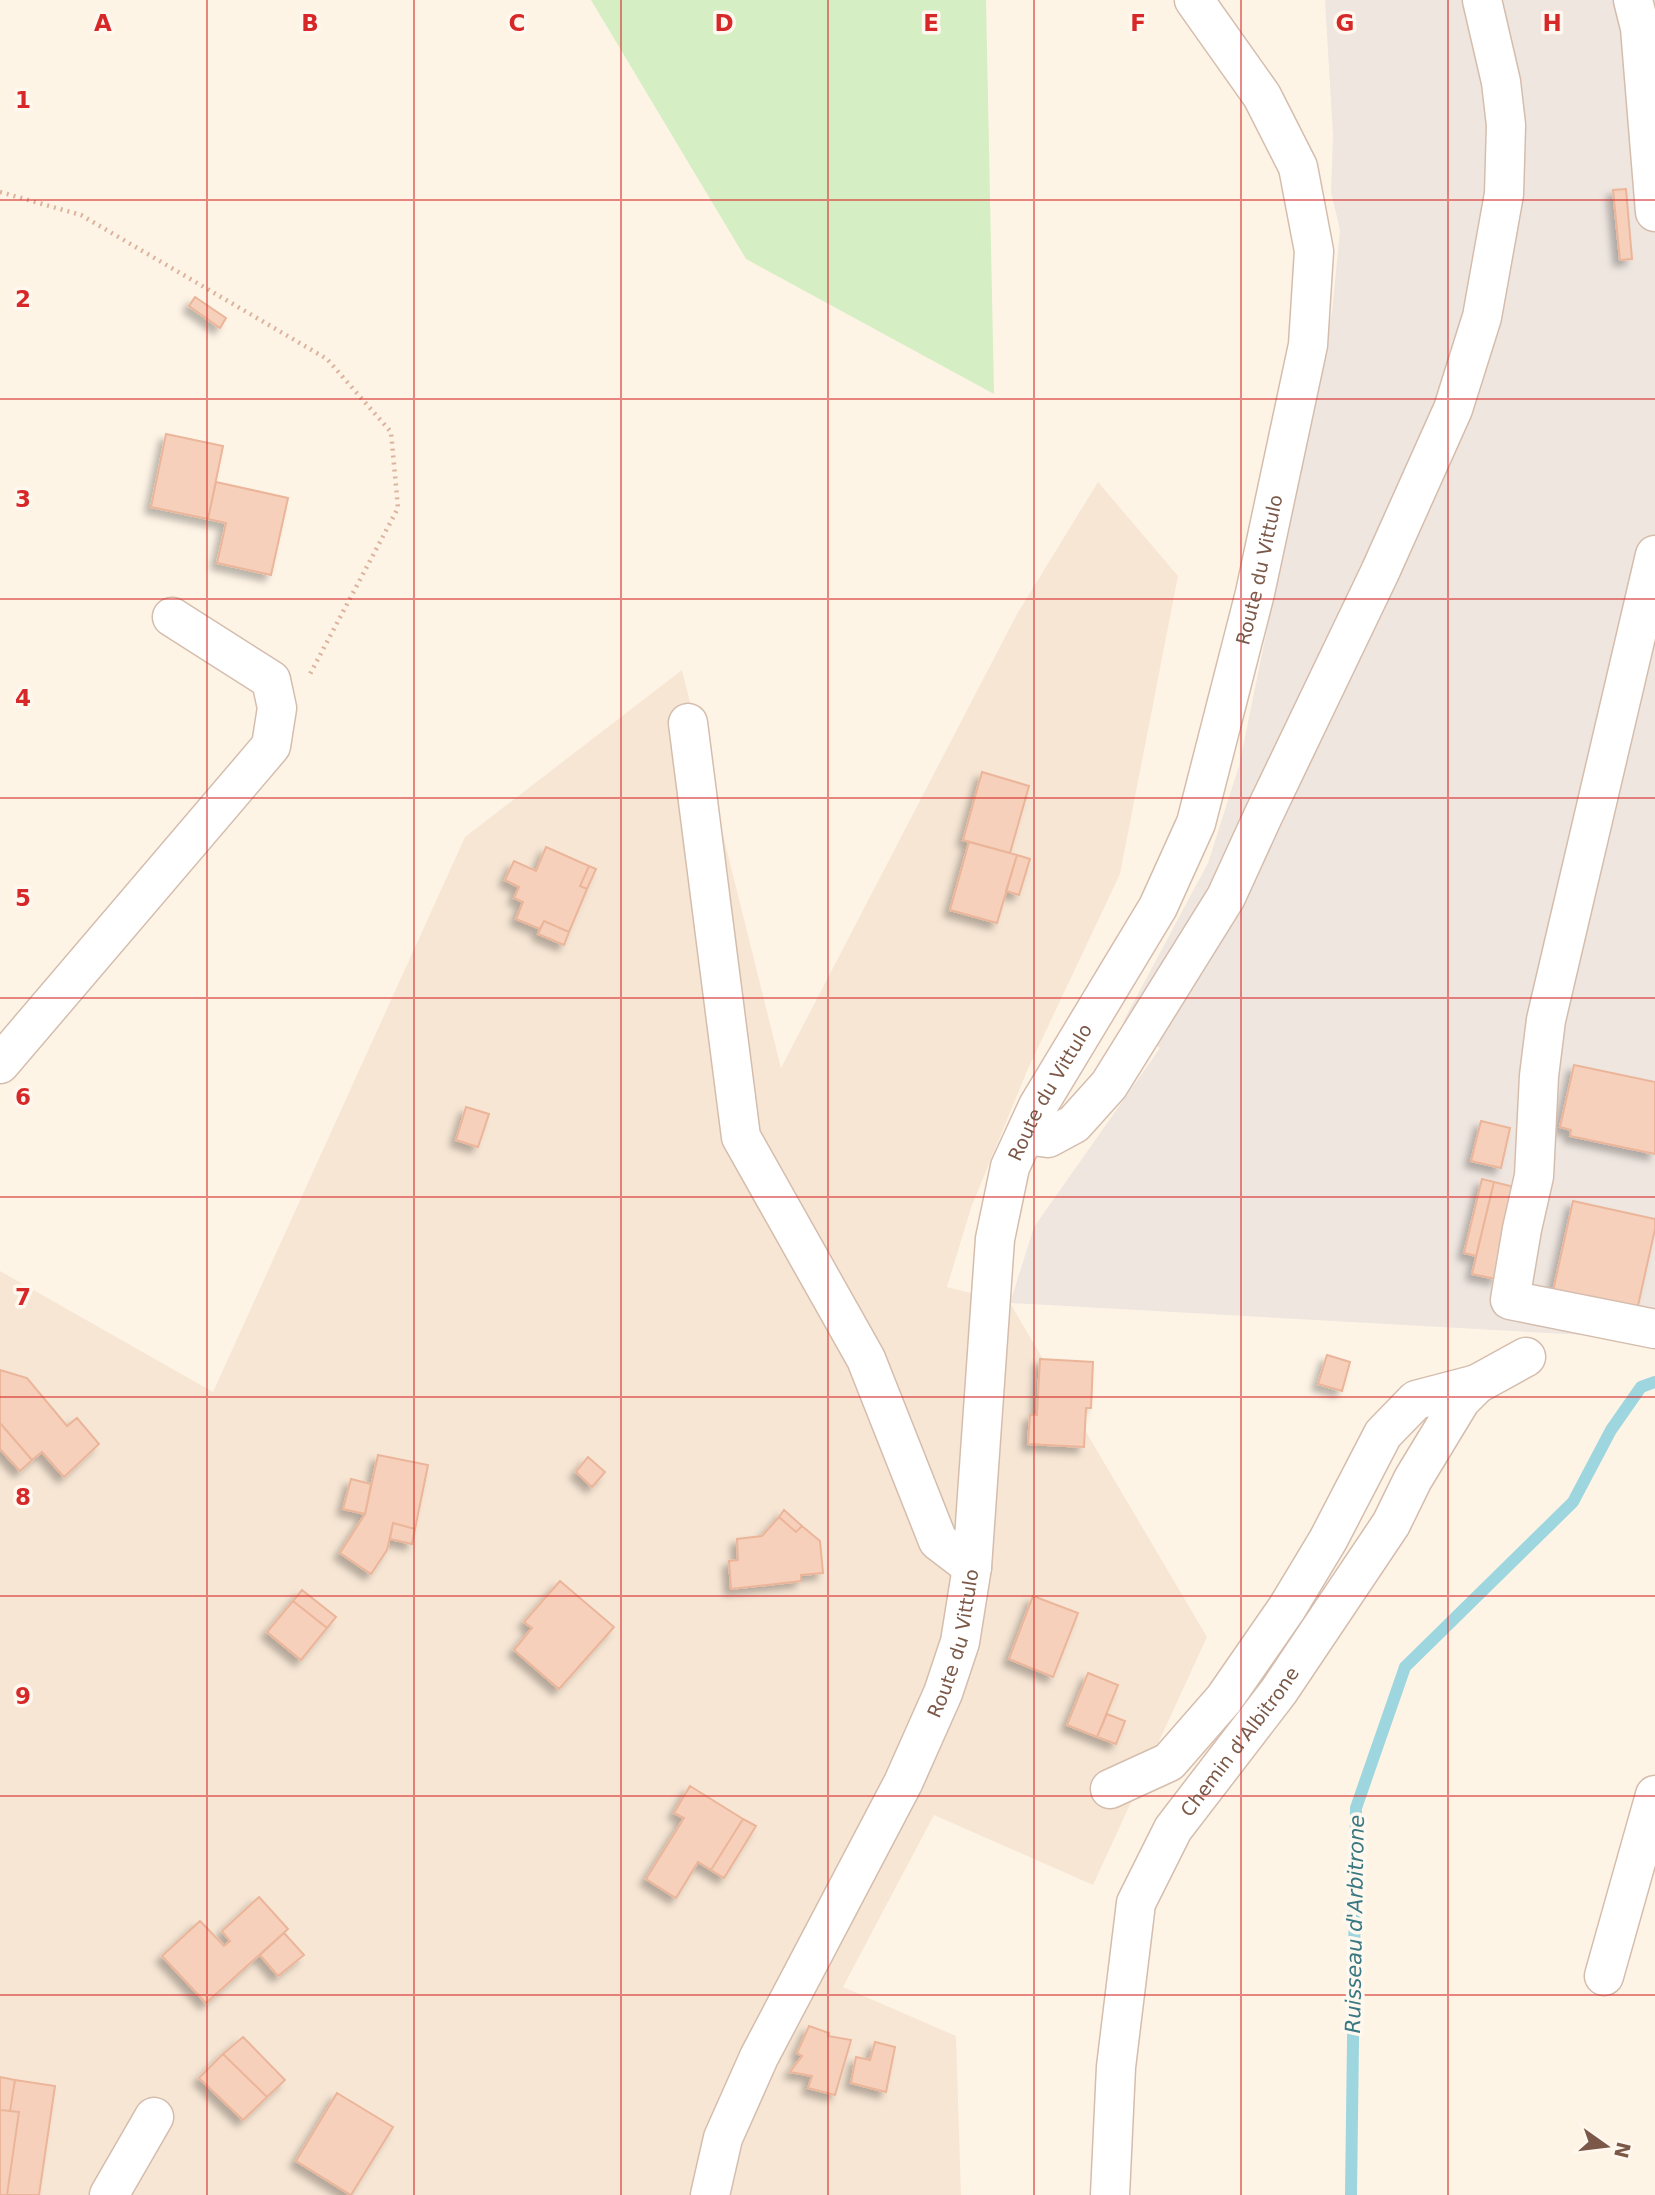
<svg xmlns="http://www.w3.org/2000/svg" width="1655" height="2195" viewBox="0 0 1655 2195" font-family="'DejaVu Sans',sans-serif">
	<defs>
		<filter id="shadow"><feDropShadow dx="-6" dy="6" stdDeviation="3.5" flood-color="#0004"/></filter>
	</defs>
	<rect width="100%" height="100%" fill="#fef4e6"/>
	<path fill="#f7e6d4" d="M1098,482l80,94 -58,298 -93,197 -56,137 -24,79 63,16 197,334 -114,248 -159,-70 -91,172 113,49 5,159h-961v-924l213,121 252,-555 217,-167 99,398 236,-454z"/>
	<path fill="#efe6e0" d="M1325,0h330v1339l-645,-36 24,-76 126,-179 -37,-26 85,-159 31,-97 93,-454 8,-82 -9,-38 2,-56z"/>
	<path fill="#d6eec3" d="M591,0h395l8,394 -248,-135z"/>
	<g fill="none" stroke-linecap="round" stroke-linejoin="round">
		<path stroke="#9dd6de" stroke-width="12" d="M1351,2195l5,-387 49,-141 168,-165 38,-72 30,-43 14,-5"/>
	</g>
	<path fill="#f7d0bb" stroke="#ebb59a" stroke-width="2" filter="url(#shadow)" d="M1626,189l6,70 -12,1 -7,-70z
		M195,297l31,21 -6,10 -31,-22z
		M166,434l57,12 -15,73 -57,-12z
		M216,482l72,16 -17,77 -54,-12 9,-40 -18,-4z
		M982,772l47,14 -19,67 -47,-13z
		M969,842l48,13 -20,68 -47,-13z
		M546,847l43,19 -9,20 7,3 -18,43 -25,-11 -4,8 -24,-10 7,-17 -9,-4 5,-11 -14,-7 9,-19 22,10z
		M1017,855l13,4 -11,36 -13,-4z
		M589,866l7,3 -9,20 -7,-3z
		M544,921l25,11 -5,13 -26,-11z
		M1574,1065l81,17v72l-85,-18 1,-6 -11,-3z
		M466,1107l23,7 -11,33 -22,-7z
		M1481,1121l29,7 -9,40 -30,-7z
		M1482,1179l12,3 -18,74 -12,-3z
		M1494,1182l24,6 -22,91 -24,-5z
		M1573,1201l82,18v10l-18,81 -84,-19z
		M1327,1355l23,7 -8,29 -24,-7z
		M1040,1359l53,3 -2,46h-5l-2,39 -56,-3 2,-29h7z
		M0,1370l27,8 40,48 10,-8 22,26 -35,33 -22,-25 -10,8 -32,-37z
		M0,1423l32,37 -12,11 -20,-22z
		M378,1455l50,10 -13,64 -22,-6 -6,27 -16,24 -31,-21 25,-39z
		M588,1457l17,15 -13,15 -16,-15z
		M351,1479l20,5 -6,30 -22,-5z
		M784,1510l18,16 -6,6 -17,-15z
		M779,1517l17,15 6,-6 18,15 3,32 -22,2v6l-70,8 -2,-28 9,-1 -1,-21 25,-3z
		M393,1523l22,6 -3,15 -22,-5z
		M560,1581l54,46 -55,62 -45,-39 18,-22 -8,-6z
		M302,1590l34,27 -9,11 -34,-27z
		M1033,1596l45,17 -25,64 -44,-18z
		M293,1601l34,27 -26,32 -34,-28z
		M1088,1673l30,12 -21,52 -30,-12z
		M1107,1714l18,7 -9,23 -19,-7z
		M690,1786l53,33 -32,51 -13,-8 -22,36 -30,-19 38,-61 -10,-5z
		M743,1819l13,7 -32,52 -13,-8z
		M259,1897l29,32 -82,74 -44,-47 38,-35 24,25 6,-5 -8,-10z
		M284,1933l20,22 -26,21 -18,-21z
		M809,2026l20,7 -1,3 23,4 -16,55 -27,-7 4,-12 -22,-4 12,-16 -5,-3z
		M243,2037l42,43 -18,17 -44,-43z
		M875,2042l20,5 -9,45 -35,-9 5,-26 14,3z
		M223,2054l44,43 -24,23 -44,-42z
		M0,2077l15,3 -5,31 -10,-1z
		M15,2080l40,6 -16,109h-32l12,-83 -9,-1z
		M337,2093l56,34 -42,68 -55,-34z
		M0,2110l19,2 -12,83h-7z"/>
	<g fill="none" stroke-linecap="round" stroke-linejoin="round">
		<defs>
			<g id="minor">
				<path d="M1633,0l7,28 15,184"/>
				<path d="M1655,555l-109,465 -7,56 -5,100 -12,53 -12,71 145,29"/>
				<path d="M688,723l53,414 125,222 72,182 34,26"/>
				<path d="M0,1064l271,-318 6,-38 -6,-28 -99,-63"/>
				<path d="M1025,1135l23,3 26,-14 35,-39 117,-188 37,-81 117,-244 73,-163 29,-92 22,-123 2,-69 -5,-43 -19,-82"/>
				<path d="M1110,1789l59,-27 55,-63 63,-91 41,-68 55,-106 33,-34 61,-16"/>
				<path d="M1604,1976l51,-181"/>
				<path d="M109,2195l45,-78"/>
				<path id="s1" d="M710,2195l13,-57 36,-81 144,-274 40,-90 17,-51 12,-75 23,-328 15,-72 28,-61 120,-199 38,-84 59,-230 53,-248 6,-94 -16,-84 -36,-71 -68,-96"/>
				<path id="s2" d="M1110,2195l6,-128 20,-164 37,-74 106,-138 112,-167 22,-45 48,-79 16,-16 49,-27"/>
			</g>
		</defs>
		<use href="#minor" stroke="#d5bdad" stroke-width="41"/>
		<path stroke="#dcb39d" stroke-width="4.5" stroke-dasharray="2 5" stroke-linecap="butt" d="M0,192l81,23 246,144 64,73 7,76 -88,166"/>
		<use href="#minor" stroke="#fff" stroke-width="38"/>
	</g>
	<path fill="none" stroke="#d62828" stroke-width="2" stroke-opacity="0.55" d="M207,0v2195M414,0v2195M621,0v2195M828,0v2195M1034,0v2195M1241,0v2195M1448,0v2195M0,200h1655M0,399h1655M0,599h1655M0,798h1655M0,998h1655M0,1197h1655M0,1397h1655M0,1596h1655M0,1796h1655M0,1995h1655"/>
	<g text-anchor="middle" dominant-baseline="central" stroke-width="7" stroke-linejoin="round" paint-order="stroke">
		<g font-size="19" fill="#7b5847" stroke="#fff8ef">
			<text stroke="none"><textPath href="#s1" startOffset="1740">Route du Vittulo</textPath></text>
			<text stroke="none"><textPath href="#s1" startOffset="1172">Route du Vittulo</textPath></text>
			<text stroke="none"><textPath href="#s1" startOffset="606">Route du Vittulo</textPath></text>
			<text stroke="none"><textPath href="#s2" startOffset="486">Chemin d'Albitrone</textPath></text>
		</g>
		<g font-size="21" font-style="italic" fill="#397882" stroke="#fff8ef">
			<text transform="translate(1355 1924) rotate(-89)">Ruisseau d'Arbitrone</text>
		</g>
	</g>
	<g font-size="23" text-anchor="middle" font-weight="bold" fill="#d62828" stroke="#fff8ef" stroke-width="7" stroke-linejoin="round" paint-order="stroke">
		<text x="103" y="31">A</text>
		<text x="310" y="31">B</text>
		<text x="517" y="31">C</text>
		<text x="724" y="31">D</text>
		<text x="931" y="31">E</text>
		<text x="1138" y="31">F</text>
		<text x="1345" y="31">G</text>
		<text x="1552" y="31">H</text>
		<text x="23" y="108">1</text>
		<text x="23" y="307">2</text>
		<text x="23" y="507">3</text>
		<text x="23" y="706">4</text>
		<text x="23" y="906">5</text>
		<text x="23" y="1105">6</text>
		<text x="23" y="1305">7</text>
		<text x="23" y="1505">8</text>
		<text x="23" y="1704">9</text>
	</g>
	<g transform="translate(1606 2146) rotate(104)" stroke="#fff8ef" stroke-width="5" paint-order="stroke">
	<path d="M0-5L12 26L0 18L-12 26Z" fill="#7b5847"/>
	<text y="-10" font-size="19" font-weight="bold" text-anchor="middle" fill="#7b5847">N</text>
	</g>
</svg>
